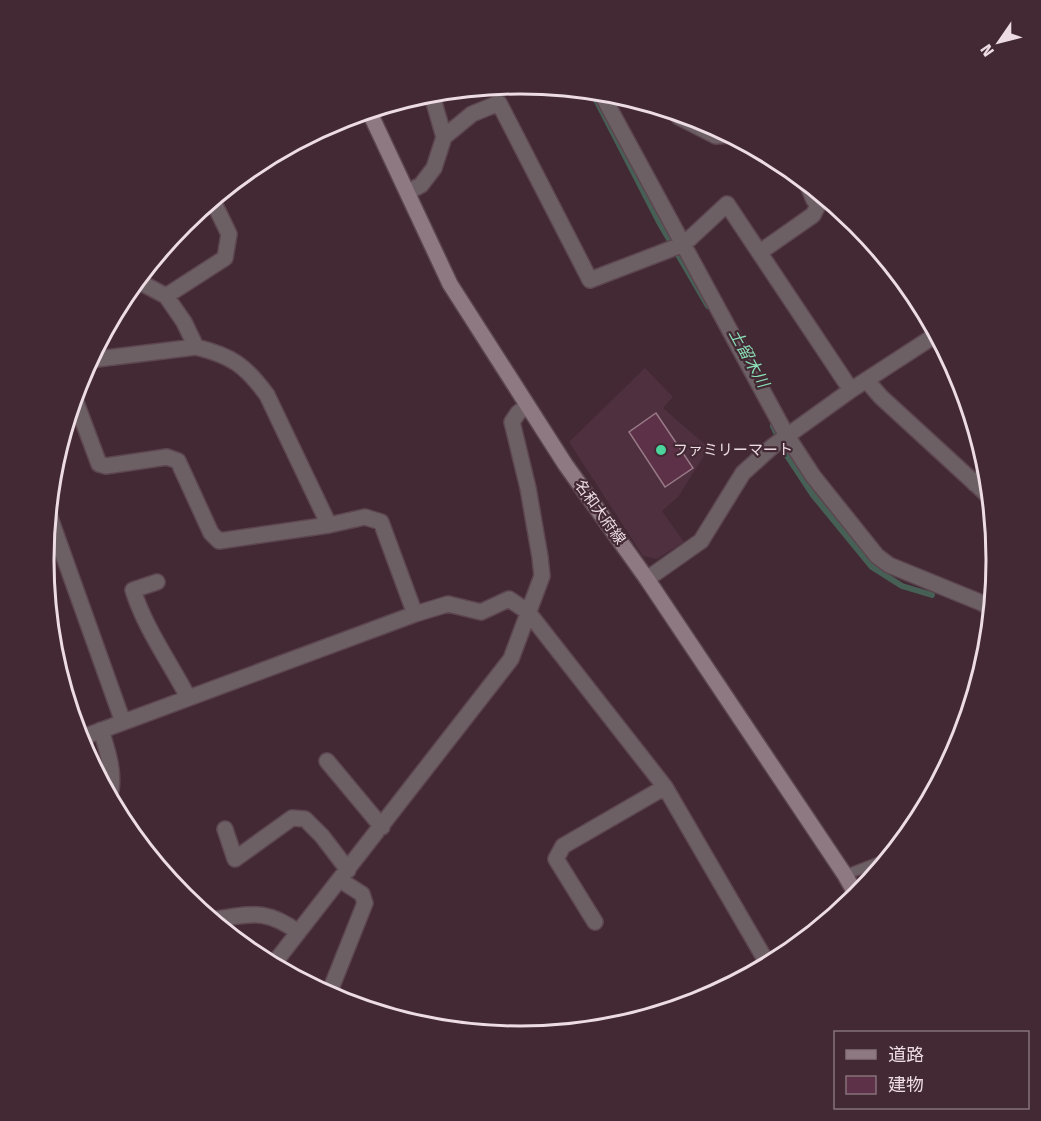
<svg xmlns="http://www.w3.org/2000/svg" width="1041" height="1121" viewBox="0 0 1041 1121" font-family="'Fira Sans','Noto Sans JP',sans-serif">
	<rect width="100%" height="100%" fill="#422934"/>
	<path fill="#4f303f" d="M645,368l28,29 -10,11 46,40 -31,49 -16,14 22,31 -27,17 -14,-3 -74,-114z"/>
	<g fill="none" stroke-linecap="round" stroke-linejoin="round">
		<path stroke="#476056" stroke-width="6" d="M591,90l68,132 49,84
			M773,426l13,28 27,41 59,72 30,19 30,9"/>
	</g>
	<path fill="#5d3147" stroke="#987a87" stroke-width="1.5" d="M656,413l37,55 -28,19 -36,-55z"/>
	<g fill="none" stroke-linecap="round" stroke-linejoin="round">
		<defs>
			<path id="lane" d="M845,875l47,-18"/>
			<path id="street" d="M600,91l187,345 26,40 64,80 12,9 93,38 11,6
				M431,92l13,45
				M678,112l1,5 37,19 16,-1
				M806,181l8,19 5,3
				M408,192l13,-7 13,-17 10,-31 28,-23 27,-11 91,177 94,-36 43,-40 124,186
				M760,252l53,-37 10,-20
				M136,280l30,16 18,26 12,25c36,9 49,18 71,48l62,130 36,-8 16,5 34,92
				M166,296l59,-38 4,-24 -17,-35
				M89,360l107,-13
				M867,381l14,16 110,101
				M74,397l25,67 7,2 61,-9 11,4 33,72 8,8 110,-16
				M975,484l14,-15
				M48,512l75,210
				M647,579l54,-38 42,-68 30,-27 78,-56 80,-52 8,-2
				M157,582l-24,8c12,38 36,71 55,107
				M101,730c6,20 13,39 10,60l-4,4
				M78,739l337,-125 33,-10 33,8 28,-13 19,13 137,175 104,179
				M327,761l55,66
				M225,829l10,30 57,-41 13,1 17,17 26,34
				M210,920c40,-5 54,-13 88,12
				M595,922l-39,-63 7,-13 102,-59
				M272,966l239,-307 31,-83 -2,-19 -12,-69 -16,-66 6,-9 9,-7
				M328,996l37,-93 -3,-9 -22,-14"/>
			<path id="secondary" d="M369,111l81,173 115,180 82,115 198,296 13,23"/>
		</defs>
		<use href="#lane" stroke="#5d4650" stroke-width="12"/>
		<use href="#street" stroke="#5d4650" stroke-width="18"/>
		<use href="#secondary" stroke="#5d4650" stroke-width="18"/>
		<use href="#lane" stroke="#6d6065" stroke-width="9"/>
		<use href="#street" stroke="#6d6065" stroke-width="15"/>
		<use href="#secondary" stroke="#8e7982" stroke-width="15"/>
	</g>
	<circle fill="#4bd49b" stroke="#422934" stroke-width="2" cx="661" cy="450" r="6"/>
	<g text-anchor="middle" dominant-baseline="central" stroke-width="4.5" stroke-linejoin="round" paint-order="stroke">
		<g font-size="15" fill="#eddce3" stroke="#422934" text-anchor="start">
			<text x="673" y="450">ファミリーマート</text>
		</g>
		<g font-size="15" fill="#eddce3" stroke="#422934">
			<text transform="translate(600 512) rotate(54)">名和大府線</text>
		</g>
		<g font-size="16" font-style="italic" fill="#8bdfb6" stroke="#422934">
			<text transform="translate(749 358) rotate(61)">土留木川</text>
		</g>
	</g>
	<path d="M0 0H1041V1121H0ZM54 560a466 466 0 1 1 932 0a466 466 0 1 1-932 0Z" fill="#422934" fill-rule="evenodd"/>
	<path fill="none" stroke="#eddce3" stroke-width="3" d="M54 560a466 466 0 1 1 932 0a466 466 0 1 1-932 0Z"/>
	<rect x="834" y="1031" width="195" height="78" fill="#422934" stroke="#86717a" stroke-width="1.5"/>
	<rect x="846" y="1050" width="30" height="9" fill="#8e7982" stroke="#86717a" stroke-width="1.5"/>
	<text x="888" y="1061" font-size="18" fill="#eddce3">道路</text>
	<rect x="846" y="1076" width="30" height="18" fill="#5d3147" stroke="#86717a" stroke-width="1.5"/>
	<text x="888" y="1091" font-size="18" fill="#eddce3">建物</text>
	<g transform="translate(999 42) rotate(235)" stroke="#422934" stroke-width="4.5" paint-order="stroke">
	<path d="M0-4.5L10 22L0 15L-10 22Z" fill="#eddce3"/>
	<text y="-9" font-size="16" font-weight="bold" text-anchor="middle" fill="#eddce3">N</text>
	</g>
</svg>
